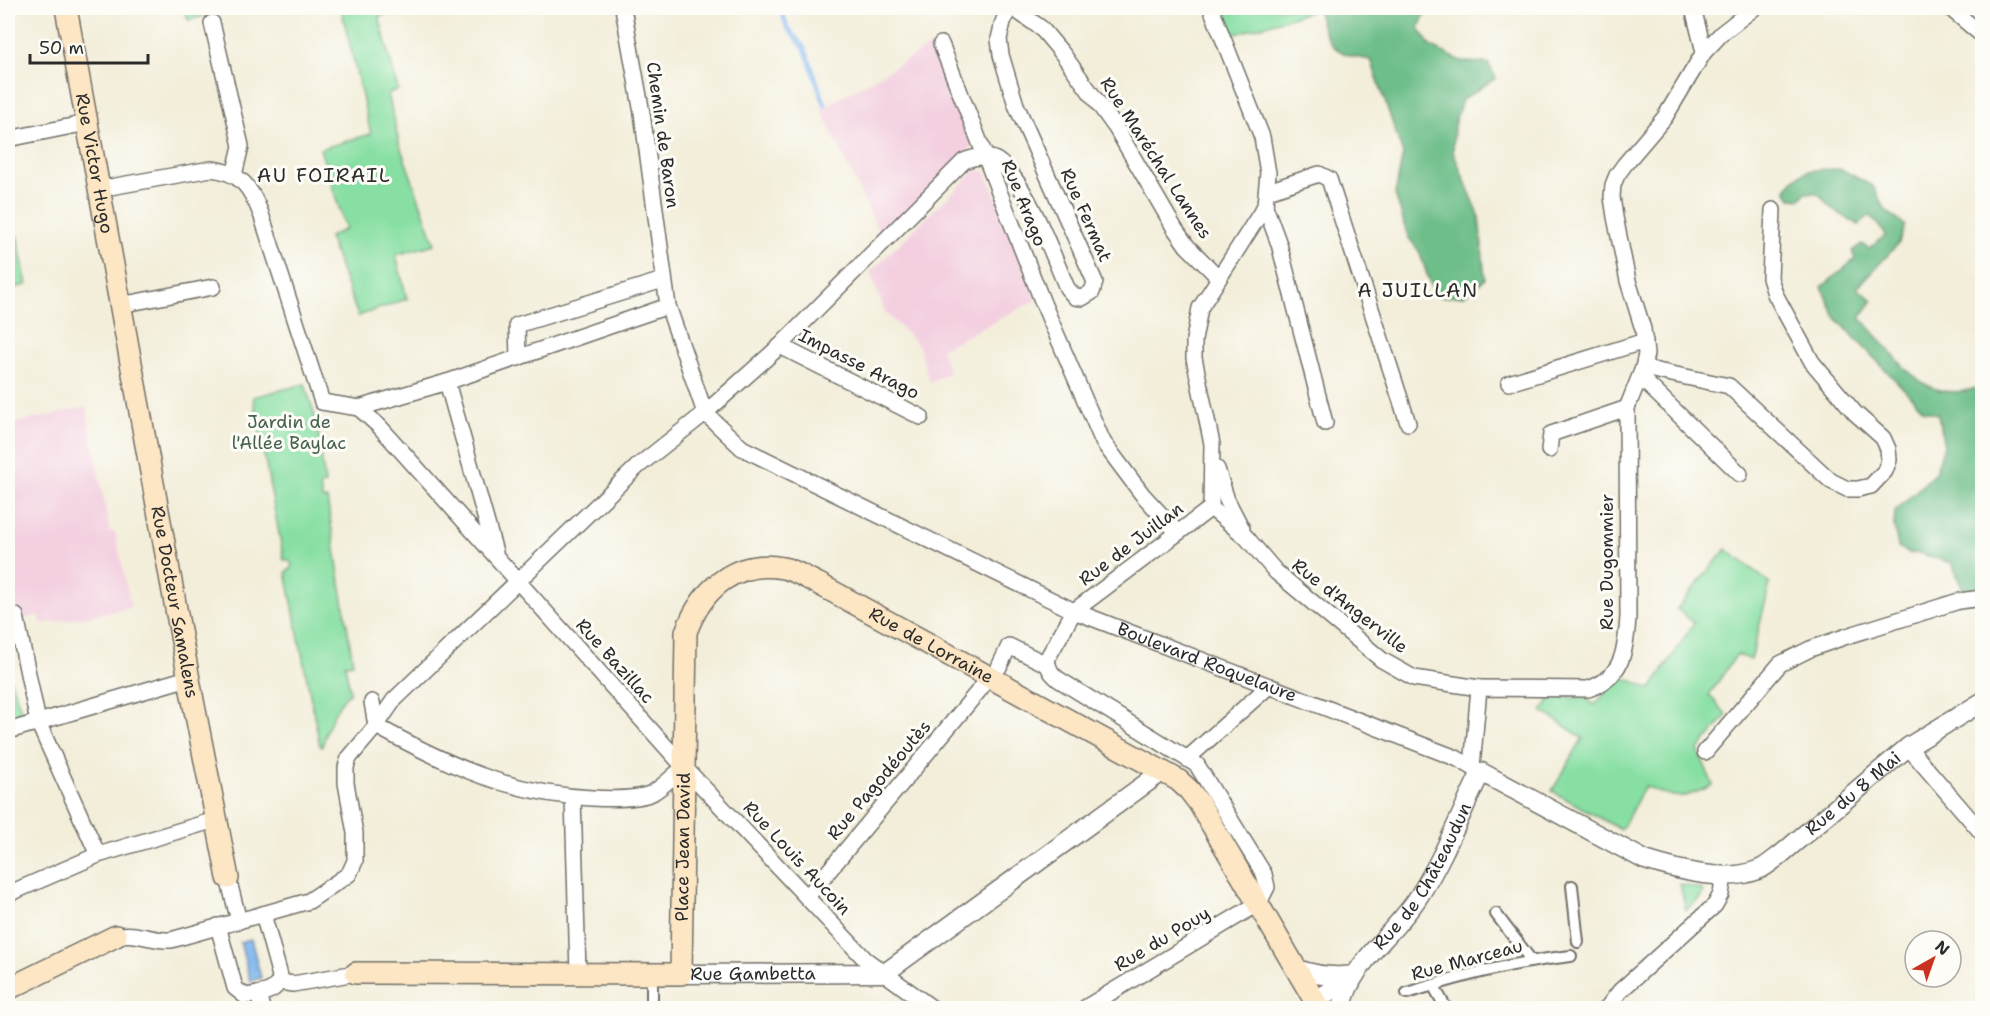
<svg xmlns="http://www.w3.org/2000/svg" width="1990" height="1016" viewBox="0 0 1990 1016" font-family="'Shantell Sans',sans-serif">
	<rect width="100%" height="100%" fill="#fdfcf7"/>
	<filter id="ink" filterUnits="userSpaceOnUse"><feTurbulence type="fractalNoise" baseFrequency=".0167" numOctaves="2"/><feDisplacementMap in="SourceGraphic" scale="12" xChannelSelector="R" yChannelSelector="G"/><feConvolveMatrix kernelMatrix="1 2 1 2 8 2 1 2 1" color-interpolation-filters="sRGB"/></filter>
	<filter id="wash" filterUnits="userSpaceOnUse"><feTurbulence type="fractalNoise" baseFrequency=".008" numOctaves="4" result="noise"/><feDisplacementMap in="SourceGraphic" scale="24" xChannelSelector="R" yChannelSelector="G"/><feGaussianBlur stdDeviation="1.35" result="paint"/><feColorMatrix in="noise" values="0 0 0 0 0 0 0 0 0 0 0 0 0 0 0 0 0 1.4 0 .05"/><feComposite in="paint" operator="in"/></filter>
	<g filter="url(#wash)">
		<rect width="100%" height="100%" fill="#f3eeda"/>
		<path fill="#f3cfe0" d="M934,44l40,100 -93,93 -60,-128z
			M977,169l9,2 50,129 -95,49 8,24 -20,9 -10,-36 -34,-34 -15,-40z
			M86,407l24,125h5l16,75 -78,16 -1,-1 -11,2 -1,-9 -17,4 -2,-9 -13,3v-188z"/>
		<path fill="#87dfa3" stroke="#598567" stroke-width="1.5" d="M184,8h52l-48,12z
			M341,8h73l-35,8 19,74 -10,3 11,50 36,101 -39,11 11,44 -49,17 -29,-79 17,-8 -26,-80 51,-15z
			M1218,8h104l-93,28z
			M17,236l10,49 -19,4v-51z
			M305,384l12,39 8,61 -5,1 2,14h5l26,164 -8,1 5,28c-15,13 -23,36 -28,55l-2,-1 -34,-174 5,-3 1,-4 -3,-5h-5l-31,-163z
			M1726,549l44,34 -19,77 -14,-6 -28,41 18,20 -29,35 15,35c-33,15 -35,15 -68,1l-24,44 -69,-39 31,-53 -41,-27 10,-15 33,2 10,7 25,-29 31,13 43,-66 -17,-14z
			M8,672l15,44 -15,4z
			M1680,884l21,5 2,3 -3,6 -14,12z"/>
		<path fill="#6dbe89" stroke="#4c745a" stroke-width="1.5" d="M1322,8h105l-8,20 11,18 33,16 25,1 8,15 -34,22 -8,25 -1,27 26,63 6,64 -21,17 -23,1 -10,-11 -12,-35 -11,-14 -13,-43 8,-40 -32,-94c-39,-7 -43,-13 -54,-51z
			M1841,169l33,18 10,22 21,16 -6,18 -42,45 16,12 -13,18c37,33 59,93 122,68v206l-20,-4 -10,-25 -34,-10 -9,1 -11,-7 -4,-21 1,-15 40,-38 9,-27 -6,-32 -14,-4 -89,-93 -13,-30 33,-28 -3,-8 10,-7 7,5 17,-14 -16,-20 -11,10c-8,-5 -23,-12 -30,-19 -10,-10 -6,-14 -23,-13l-5,6 -10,-1 -5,-8c16,-25 28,-20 55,-21z"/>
		<path fill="#7fb6ee" stroke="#55708c" stroke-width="1.5" d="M251,939l10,39 -11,3 -10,-39z"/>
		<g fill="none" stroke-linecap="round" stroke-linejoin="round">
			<path stroke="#7fb6ee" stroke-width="4.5" d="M781,8l6,19 18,22 20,56"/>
		</g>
	</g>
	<g filter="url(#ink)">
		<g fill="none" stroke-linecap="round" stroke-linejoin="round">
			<defs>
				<path id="pedestrian" d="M1572,886l6,56
					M1496,914l35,46
					M1433,985l13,23
					M1407,993c55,-17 107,-31 164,-37
					M652,1008v-34"/>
				<g id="minor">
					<path id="s1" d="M623,8l19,105 26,193 37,107 37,35 332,163 382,147 25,14"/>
					<path d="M1013,8l28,20 21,25 54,75 59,101 12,17 32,32"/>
					<path d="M1693,8l11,44"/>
					<path d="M1950,8l32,27"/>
					<path d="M212,23l29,123 -7,29"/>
					<path d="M941,44l102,259 60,139 39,52 35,38"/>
					<path d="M8,139l79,-16"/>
					<path d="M99,189l112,-20c30,3 40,19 50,45l61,188 37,6 88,-26 221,-76"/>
					<path d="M1268,191l51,-17 10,5 79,244"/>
					<path d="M1265,206l14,38 46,179"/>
					<path d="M120,305l93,-18"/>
					<path d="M780,346l141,71"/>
					<path d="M518,358l-1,-33 146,-45"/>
					<path d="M1643,368l86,18 102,95 16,8h11l13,-3 14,-15 4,-11 -1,-11 -5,-11 -28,-25 -43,-51 -37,-68 -5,-16 3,-68"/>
					<path d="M1640,377l100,97"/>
					<path d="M447,382l48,170"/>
					<path d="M1509,383l136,-42"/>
					<path d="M359,408l21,19 304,340 181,192 67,49"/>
					<path d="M1549,450l2,-16 76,-26"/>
					<path d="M1217,469l10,31 15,29"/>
					<path d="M1211,508l1,-64 -18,-86v-18l6,-32 65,-102 3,-33 -6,-36 -51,-129"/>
					<path d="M1211,508l35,29 30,35 106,88 32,18 65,10"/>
					<path d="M16,616l22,106 60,133"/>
					<path d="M999,667l10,-21 39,19"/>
					<path d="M372,702l4,24"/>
					<path d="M376,726c72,39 133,68 216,72 17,1 44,2 60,-5 11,-6 22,-18 32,-26"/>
					<path d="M8,731l180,-53"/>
					<path d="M1908,747l74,86"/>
					<path d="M1705,752l75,-88 30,-15 37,-13 112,-35 23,-3"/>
					<path d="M1188,758l81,-72"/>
					<path d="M1472,767l7,-79 109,1c35,-11 38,-40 40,-72l-1,-209 16,-40 3,-14 -3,-25 -15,-48 -13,-64 -3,-20 1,-12 4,-10 8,-11 40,-47 39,-65 18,-19 32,-25"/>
					<path d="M573,797l5,176"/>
					<path d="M228,878l11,43"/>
					<path d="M8,894l90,-39 117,-35"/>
					<path d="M807,897l174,-209"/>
					<path d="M218,926l17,62 10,8c14,-2 34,-3 35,-20l-17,-62"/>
					<path d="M116,936c19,-5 36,5 55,4l138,-39 40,-27 6,-13v-28l-9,-50v-16l3,-9 27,-32 18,-26 244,-234 67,-53 75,-67 184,-185c10,-4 21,-6 32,-1 29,17 57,96 71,128l8,9 7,1 10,-6 3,-10 -79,-177 -15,-50 -2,-16 4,-17 6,-14"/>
					<path d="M280,982l13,2 63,-11"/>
					<path d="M258,994l4,14"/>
					<path d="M1085,1008l174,-105 8,-16 -3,-13 -67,-109 -139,-86c-7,-6 -10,-10 -11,-20l27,-48 137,-103"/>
					<path d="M1607,1008l13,-17 95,-86 6,-11 3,-18"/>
				</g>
				<g id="tertiary">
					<path d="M1297,969c20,7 37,9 58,6"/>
					<path id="s2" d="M681,974l204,-1 278,-202"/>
					<path d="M1315,1001l38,-25"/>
					<path id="s3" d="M1342,1008c7,-44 54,-75 77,-112 24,-37 43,-85 62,-124l164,88c32,10 83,24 115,9 7,-3 13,-9 19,-13l129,-109 74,-45"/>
				</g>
				<g id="secondary">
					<path id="s4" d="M66,8l124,677 38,193"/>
					<path id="s5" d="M356,973l325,1 5,-342c16,-43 49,-73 97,-64 12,2 23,10 34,15l361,197 11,10 10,13 120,205"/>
					<path d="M8,989l108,-53"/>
				</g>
			</defs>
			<use href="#pedestrian" stroke="#716f68" stroke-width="14"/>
			<use href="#minor" stroke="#716f68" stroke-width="18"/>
			<use href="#tertiary" stroke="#716f68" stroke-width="21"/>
			<use href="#secondary" stroke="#716f68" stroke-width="24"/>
			<use href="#pedestrian" stroke="#fff" stroke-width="10"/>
			<use href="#minor" stroke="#fff" stroke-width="15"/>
			<use href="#tertiary" stroke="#fff" stroke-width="18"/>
			<use href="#secondary" stroke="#fce6c4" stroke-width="21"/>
		</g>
	</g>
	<g text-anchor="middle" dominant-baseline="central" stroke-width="6" stroke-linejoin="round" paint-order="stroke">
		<g font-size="18" fill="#2b2b2b" stroke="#fdfcf7">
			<text transform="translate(663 135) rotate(82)">Chemin de Baron</text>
			<text transform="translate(1156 158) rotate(57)">Rue Maréchal Lannes</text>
			<text stroke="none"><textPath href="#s4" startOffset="158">Rue Victor Hugo</textPath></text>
			<text transform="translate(1024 203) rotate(68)">Rue Arago</text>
			<text transform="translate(1086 215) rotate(66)">Rue Fermat</text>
			<text transform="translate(859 364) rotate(27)">Impasse Arago</text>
			<text transform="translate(1131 544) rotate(-37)">Rue de Juillan</text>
			<text transform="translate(1607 562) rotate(-90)">Rue Dugommier</text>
			<text stroke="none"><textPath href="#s4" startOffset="604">Rue Docteur Samalens</textPath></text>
			<text transform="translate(1350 606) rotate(38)">Rue d'Angerville</text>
			<text stroke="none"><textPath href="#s5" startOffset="962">Rue de Lorraine</textPath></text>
			<text transform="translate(615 661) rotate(48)">Rue Bazillac</text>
			<text stroke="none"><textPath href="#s1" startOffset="978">Boulevard Roquelaure</textPath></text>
			<text transform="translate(879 780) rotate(-50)">Rue Pagodéoutès</text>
			<text stroke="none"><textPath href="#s3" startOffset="700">Rue du 8 Mai</textPath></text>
			<text stroke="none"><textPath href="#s5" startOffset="452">Place Jean David</textPath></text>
			<text transform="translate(797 858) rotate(47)">Rue Louis Aucoin</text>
			<text stroke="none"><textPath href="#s3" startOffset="156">Rue de Châteaudun</textPath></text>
			<text transform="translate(1162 939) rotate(-31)">Rue du Pouy</text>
			<text transform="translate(1467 960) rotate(-15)">Rue Marceau</text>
			<text stroke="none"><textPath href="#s2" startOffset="72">Rue Gambetta</textPath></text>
		</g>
		<g font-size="18" fill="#47614f" stroke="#fdfcf7">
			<text x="289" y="422">Jardin de<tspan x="289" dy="21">l'Allée Baylac</tspan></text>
		</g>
		<g font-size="20" letter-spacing="1.5" fill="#2b2b2b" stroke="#fdfcf7">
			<text x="324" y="175">AU FOIRAIL</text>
			<text x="1418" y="290">A JUILLAN</text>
		</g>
	</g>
	<rect width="1990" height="1016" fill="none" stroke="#fdfcf7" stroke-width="30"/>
	<g transform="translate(1933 959) rotate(40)"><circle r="28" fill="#fdfcf7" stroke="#a9a8a5" stroke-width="1.5"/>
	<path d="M0-4.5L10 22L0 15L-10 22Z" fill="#c8321e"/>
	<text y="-9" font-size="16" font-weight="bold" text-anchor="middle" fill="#2b2b2b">N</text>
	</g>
	<path d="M30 54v9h118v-9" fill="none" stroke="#2b2b2b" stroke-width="3"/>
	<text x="39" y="54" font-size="18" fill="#2b2b2b" stroke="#fdfcf7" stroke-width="4.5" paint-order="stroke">50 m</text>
</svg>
